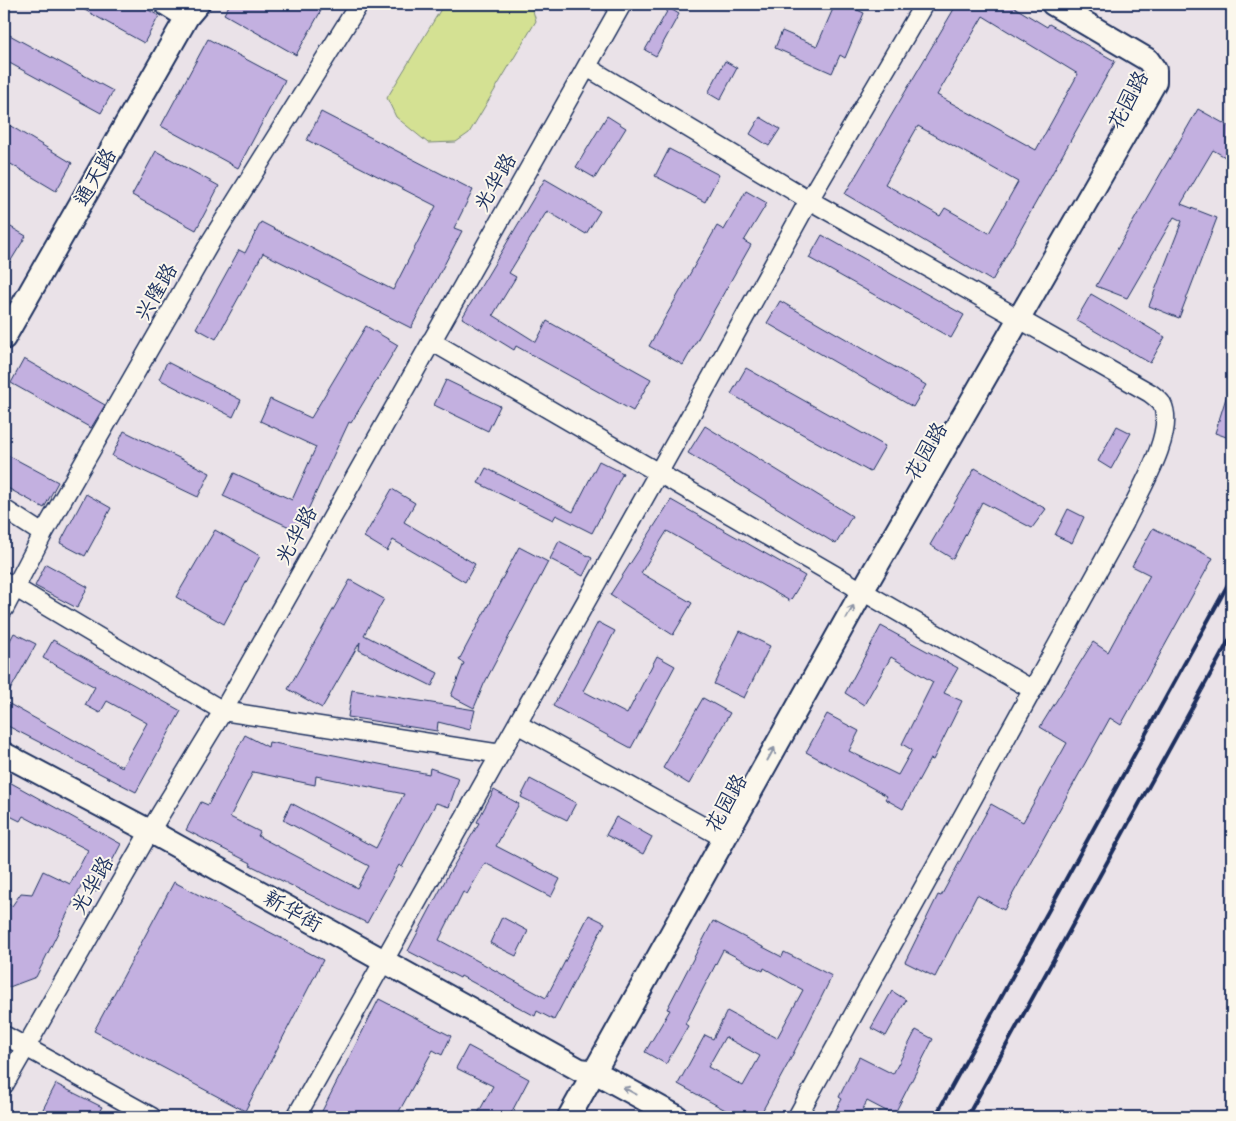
<svg xmlns="http://www.w3.org/2000/svg" width="1236" height="1121" viewBox="0 0 1236 1121" font-family="Caveat,'LXGW WenKai TC',sans-serif">
	<rect width="100%" height="100%" fill="#eae2e8"/>
	<filter id="ink" filterUnits="userSpaceOnUse"><feTurbulence type="fractalNoise" baseFrequency=".02" numOctaves="2"/><feDisplacementMap in="SourceGraphic" scale="10" xChannelSelector="R" yChannelSelector="G"/><feConvolveMatrix kernelMatrix="1 2 1 2 8 2 1 2 1" color-interpolation-filters="sRGB"/></filter>
	<g filter="url(#ink)">
		<path fill="#d4e193" stroke="#788878" d="M444,4h87l5,17 -67,112 -13,9 -28,1 -32,-26 -9,-19z"/>
		<path fill="#c3b0e0" stroke="#1b2f5e" fill-rule="evenodd" d="M74,4h64l21,12 -15,27z
			M230,4h83l9,5 -26,46 -72,-41z
			M835,4h9l20,9 -19,45 -5,-3 -8,18 -57,-25 7,-17 35,15z
			M957,4h52l38,23 2,-3 66,37 -123,220 -147,-87zM983,16l95,58 -42,76 -99,-55zM918,126l100,56 -29,51 -44,-25 -5,8 -55,-32z
			M669,8l10,6 -23,42 -11,-6z
			M4,32l109,59 -12,22 -97,-53z
			M208,39l77,41 -47,88 -77,-42z
			M725,61l12,7 -17,32 -12,-7z
			M1198,109l34,19v33l-19,-11 -32,54 36,14 -38,100 -30,-12 33,-85 -8,-4 -47,81 -31,-12z
			M321,112l152,78 -19,38 8,3 -51,97 -148,-75 -47,86 -20,-11 43,-78 6,3 16,-31 132,68 43,-84 -129,-66z
			M607,116l19,12 -31,50 -19,-11z
			M760,117l20,12 -11,17 -19,-12z
			M4,122l68,41 -16,28 -52,-31z
			M669,149l50,26 -14,27 -50,-26z
			M156,151l63,35 -23,44 -64,-35z
			M545,179l55,32 -14,23 -39,-23 -38,62 7,4 -23,38 43,27 11,-21 104,58 -18,32 -117,-65 -2,4 -52,-32z
			M746,191l21,12 -23,38 7,4 -68,120 -34,-19 68,-120 7,4z
			M4,223l22,13 -16,26 -6,-4z
			M822,235l142,80 -13,23 -142,-80z
			M1091,294l74,43 -15,26 -74,-43z
			M780,301l146,84 -13,22 -146,-84z
			M366,326l32,19 -47,78 -2,-1 -51,109 -75,-35 11,-23 58,27 24,-53 -56,-26 10,-22 41,19z
			M24,359l81,46 -14,23 -80,-45z
			M167,362l74,38 -8,17 -74,-38z
			M746,368l139,78 -15,26 -139,-78z
			M446,380l54,26 -12,25 -54,-26z
			M1230,385h2v54l-17,-6z
			M705,426l147,90 -16,28 -148,-91z
			M1117,426l14,7 -20,36 -13,-8z
			M124,431l86,42 -12,24 -86,-41z
			M4,453l54,29 -14,26 -40,-22z
			M599,461l24,12 -31,60 -36,-18 -3,5 -75,-37 8,-15 87,44z
			M975,468l71,41 -14,19 -50,-26 -29,57 -23,-14z
			M392,489l23,14 -11,19 71,42 -10,18 -72,-42 -6,11 -23,-14z
			M86,494l25,14 -26,48 -25,-13z
			M671,500l134,76 -15,25 -123,-70 -26,42 51,30 -19,32 -63,-40z
			M1068,509l16,8 -12,26 -17,-8z
			M1153,528l60,30 -92,167 -11,-7 -106,192 -27,-15 -42,82 -30,-15 33,-67 3,1 50,-92 32,18 44,-79 -27,-16 53,-85 15,10 42,-77 -18,-9z
			M215,530l45,26 -36,68 -48,-27z
			M559,541l33,17 -9,18 -33,-17z
			M519,547l29,15 -64,122 -10,24 -23,-12 13,-33 -5,-3z
			M46,564l42,23 -11,21 -42,-22z
			M350,580l34,19 -20,36 74,38 -6,13 -73,-36 1,-8 -38,66 -34,-19z
			M598,622l17,9 -32,60 44,23 30,-58 18,10 -44,82 -78,-42z
			M881,626l77,42 -14,25 18,8 -29,59 -3,-1 -27,50 -18,-10 2,-3 -81,-44 21,-38 32,17 -10,20 49,24 14,-25 -10,-6 31,-62 -42,-25 -27,48 -19,-12z
			M740,631l30,15 -26,52 -30,-14z
			M14,633l22,11 -32,57 118,66 25,-44 -40,-22 -7,12 -15,-8 10,-18 -52,-29 10,-18 128,71 -45,81 -132,-68v-72z
			M352,690l123,20 -5,20 -32,-8 -1,9 -89,-14z
			M703,698l27,15 -41,71 -26,-16z
			M245,735l23,12 1,-5 160,32 1,-6 29,10 -10,29 -13,-4 -34,64 -3,-2 -32,58 -117,-58 1,-2 -65,-33 15,-28 7,3zM253,772l62,13 1,-9 88,18 -28,54 -85,-45 -8,17 86,46 -12,22 -99,-52 2,-4 -30,-15z
			M4,779l117,65 -25,48 -14,-8 -46,93 -32,12v-88l8,5 9,-13 11,1 11,-23 27,13 18,-34 -65,-34 -3,5 -16,-8z
			M530,779l46,24 -9,17 -46,-23z
			M494,790l25,14 -23,42 64,33 -9,18 -66,-34 -18,31 -4,-2 -24,48 107,58 43,-83 16,8 -51,97 -17,-9 -2,5 -74,-40 -1,2 -52,-27 39,-74 32,-54 -2,-1z
			M616,817l36,20 -9,17 -37,-19z
			M174,882l149,78 -78,151 -151,-80z
			M502,917l26,14 -12,25 -26,-13z
			M713,921l69,36 2,-5 48,24 -43,86 -30,55h-25l-6,-3 1,-2 -51,-28 27,-49 8,4 14,-28 50,27 26,-48 -39,-22 -1,3 -40,-21 -38,74 3,2 -22,38 -21,-12 25,-42 -3,-1zM725,1037l35,19 -17,30 -35,-19z
			M892,991l14,9 -20,36 -15,-8z
			M379,999l72,37 -9,19 -9,-5 -37,67h-77z
			M916,1030l17,9 -39,76 -27,-14 -8,16h-27l10,-18 -3,-2 20,-40 34,17z
			M468,1046l61,33 -20,38h-33l17,-31 -37,-18z
			M56,1084l46,23 -6,10h-57z"/>
		<g fill="none" stroke-linecap="round" stroke-linejoin="round">
			<defs>
				<path id="minor" d="M587,67l222,133 341,193c4,3 9,7 12,11 15,29 -26,93 -38,120l-327,593
					M431,341l602,349
					M4,509l39,25
					M4,581l219,130 278,43
					M4,609l39,-75 168,-293 148,-237
					M517,724l207,114
					M4,1035l148,82
					M4,1085l146,-254 73,-120 399,-707
					M296,1117l387,-688 126,-229 115,-196"/>
				<path id="major" d="M166,4l21,13
					M4,338l183,-321 11,-13
					M4,754l153,81 423,235 15,2 82,45
					M569,1117l294,-527 292,-508v-12l-7,-10 -95,-56"/>
			</defs>
			<use href="#minor" stroke="#1b2f5e" stroke-width="21"/>
			<use href="#major" stroke="#1b2f5e" stroke-width="26"/>
			<use href="#minor" stroke="#fbf7ec" stroke-width="18"/>
			<use href="#major" stroke="#fbf7ec" stroke-width="22"/>
			<path stroke="#1b2f5e" stroke-width="4" d="M935,1117l297,-540
				M967,1117l265,-482"/>
		</g>
		<defs><path id="oneway-shaft" d="M-6 0H5M1.5-3L5.5 0L1.5 3" fill="none" stroke-width="1.6" stroke-linecap="round" stroke-linejoin="round" transform="scale(1.25)"/></defs>
		<g stroke="#8b93a5">
			<use href="#oneway-shaft" transform="translate(850 612) rotate(-61)"/>
			<use href="#oneway-shaft" transform="translate(771 754) rotate(-61)"/>
			<use href="#oneway-shaft" transform="translate(630 1091) rotate(-152)"/>
		</g>
	</g>
	<g text-anchor="middle" dominant-baseline="central" stroke-width="4" stroke-linejoin="round" paint-order="stroke">
		<g font-size="21" fill="#1b2f5e" stroke="#fbf7ec">
			<text transform="translate(1128 100) rotate(-62)">花园路</text>
			<text transform="translate(95 177) rotate(-60)">通天路</text>
			<text transform="translate(495 182) rotate(-60)">光华路</text>
			<text transform="translate(156 292) rotate(-60)">兴隆路</text>
			<text transform="translate(926 451) rotate(-60)">花园路</text>
			<text transform="translate(296 535) rotate(-61)">光华路</text>
			<text transform="translate(726 803) rotate(-61)">花园路</text>
			<text transform="translate(92 885) rotate(-60)">光华路</text>
			<text transform="translate(293 911) rotate(29)">新华街</text>
		</g>
	</g>
	<rect width="1236" height="1121" fill="none" stroke="#fbf7ec" stroke-width="20"/>
	<rect x="10" y="10" width="1216" height="1101" fill="none" stroke="#1b2f5e" stroke-width="2" filter="url(#ink)"/>
</svg>
